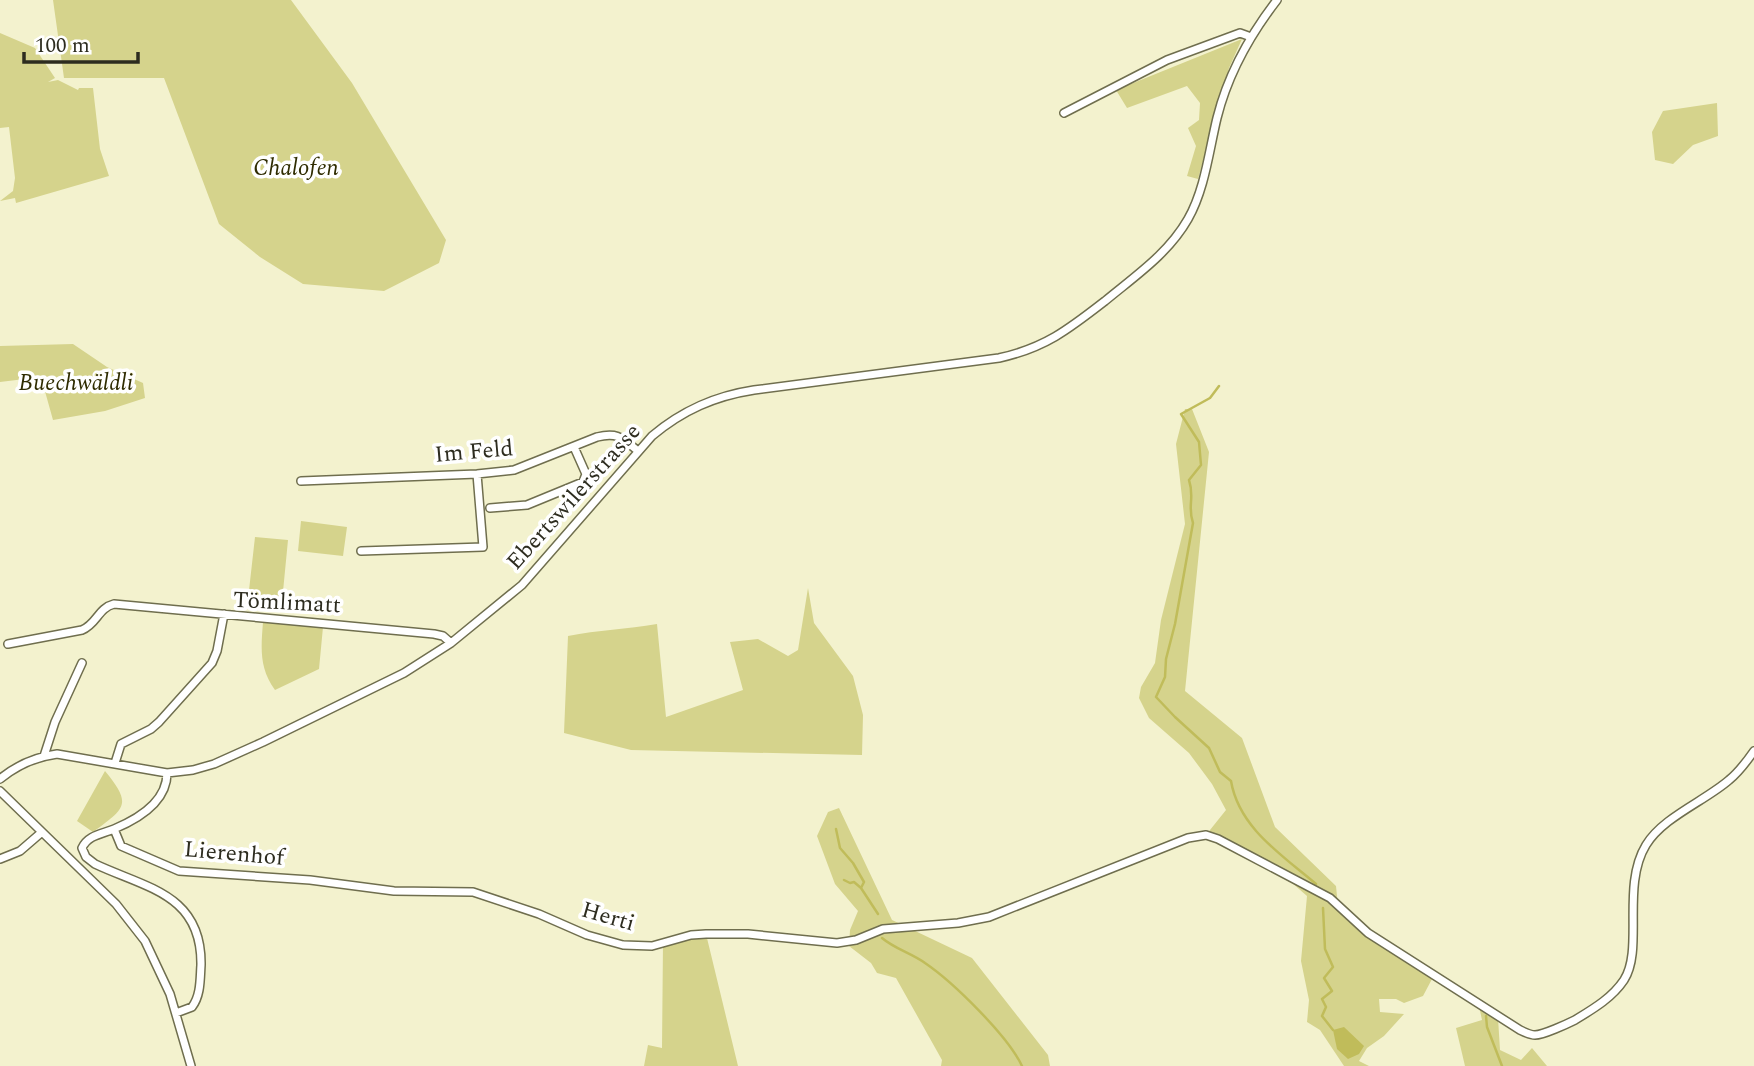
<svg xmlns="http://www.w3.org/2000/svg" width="1754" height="1066" viewBox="0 0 1754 1066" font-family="Spectral,serif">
	<rect width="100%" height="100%" fill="#f3f2ce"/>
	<path fill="#d5d38c" d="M53,0h238l61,83 94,157 -7,23 -55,28 -81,-7 -43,-27 -41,-33 -55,-146h-100z
		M0,33l35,15 20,30 -7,4 10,-2 20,10 1,-2h14l7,61 9,27 -93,27 -1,-5 -15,3 13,-10 2,-13 -6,-51 -9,1z
		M1242,39l-13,29 -31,111 -11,-3 9,-30 -8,-18 11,-8 1,-17 -13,-17 -60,22 -11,-18z
		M1717,103l1,33 -25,9 -20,19 -18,-4 -3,-28 11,-21z
		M73,344l34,23 36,16 2,15 -40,13 -52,9 -12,-43 -41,5v-36z
		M1185,409h7l17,43 -24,239 57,47 33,89 61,59 2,20 14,14 80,59 -9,17 -19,7 -8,-4h-17l1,13 24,2 -20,22 -17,12 -8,13 10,5h-25l-24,-36 -13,-8 2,-22 -8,-39 6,-65 -32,-28 -69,-33 20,-25 -14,-26 -23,-31 -40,-35 -10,-20 2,-11 14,-24 6,-43 24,-96 -9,-80z
		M301,521l46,6 -4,29 -45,-5z
		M255,537l33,3 -7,72 -34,-4z
		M808,588l6,35 39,53 10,39 -1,40 -231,-5 -67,-17 4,-97c30,-6 59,-7 89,-12l9,93 77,-27 -13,-48 28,-3 30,17 10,-6z
		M263,622l60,5 -4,42 -44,21c-16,-22 -14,-42 -12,-68z
		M105,771c28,34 20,37 -12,61l-16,-11z
		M839,808l53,112 80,38 76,97 2,11h-109l1,-6 -46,-82 -19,-5 -6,-10 -22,-17 1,-16 8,-19 -23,-27 -18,-48 11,-24z
		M706,934l32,132h-94l4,-21 14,3 1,-105z
		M1479,1006l19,12 2,32 21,10 11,-12 15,18h-82l-9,-38 26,-8z"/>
	<path fill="#c0bc5a" d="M1344,1027l20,19 -5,8 -11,5 -11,-10 -4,-19z"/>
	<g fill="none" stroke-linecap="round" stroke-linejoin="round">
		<path stroke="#c0bc5a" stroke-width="2.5" d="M1219,386l-9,12 -29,16 18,28 2,23 -12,15c6,18 -2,26 4,43l-18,101 -9,35 -1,18 -9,20 19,20 34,31 11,24 11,9c8,47 51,74 85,103
			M836,829l4,19 13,15 11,19 -3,6 17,26
			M844,880l6,3 4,-1 7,6
			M1323,908l2,41 8,18 -9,11 8,13 -10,8 4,8 -4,9 11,14
			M882,938c13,11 29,15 43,25 28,19 83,73 97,103
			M1486,1016l1,11 15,39"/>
		<defs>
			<path id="minor" d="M1064,113l103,-53 73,-27 11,4
				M301,481l176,-7 37,-4 83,-33c21,-5 25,1 41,14
				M490,508l37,-3 56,-23 3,-8 -12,-27
				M361,551l122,-4 -6,-73
				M8,644l74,-14c15,-6 16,-22 32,-26l320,30 9,2 8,7
				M44,756l11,-34 27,-59
				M115,763l6,-19 30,-15 8,-7 53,-59 5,-12 7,-37
				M167,773c0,29 -29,46 -53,56 -12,5 -26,6 -32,19l4,9 9,7c51,24 107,30 106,101 -1,14 0,30 -9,42l-16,6
				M0,779c17,-14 35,-22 57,-25l110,19 26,-3 21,-6 49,-22 141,-69 47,-30 71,-58 130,-149c31,-26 63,-40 102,-46l245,-32c46,-10 70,-29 106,-57 30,-25 63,-47 83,-82 17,-30 21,-68 29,-101 11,-44 33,-83 60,-118
				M0,791l116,113 29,37 25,53 21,72
				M114,829l7,17 58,25 131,9 84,11 79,1 66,22 48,21 36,10 29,1 39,-11 15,-1h42l89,9 19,-3 27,-11 75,-6 31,-6 199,-79 18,-3 12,4 112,59 38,35 152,97c4,2 11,5 15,5 8,0 32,-11 40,-15 18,-11 37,-22 49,-40 20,-31 -3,-94 22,-135 17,-28 59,-44 83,-65 10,-8 18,-19 25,-29
				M0,859l20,-8 22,-19"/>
		</defs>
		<use href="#minor" stroke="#6f6e4e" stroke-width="10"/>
		<use href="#minor" stroke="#fff" stroke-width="7"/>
	</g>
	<g text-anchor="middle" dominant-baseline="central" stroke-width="7" stroke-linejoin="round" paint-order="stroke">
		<g font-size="23" font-style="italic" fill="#2f2c01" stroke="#fff">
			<text x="296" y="168">Chalofen</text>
			<text x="76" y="383">Buechwäldli</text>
		</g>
		<g font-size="23" fill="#2d2c1f" stroke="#fff">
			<text transform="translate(474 452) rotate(-5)">Im Feld</text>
			<text transform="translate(574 497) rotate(-48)">Ebertswilerstrasse</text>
			<text transform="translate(287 603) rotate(3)">Tömlimatt</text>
			<text transform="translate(234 854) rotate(5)">Lierenhof</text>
			<text transform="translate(608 917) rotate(16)">Herti</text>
		</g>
	</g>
	<path d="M24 52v10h114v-10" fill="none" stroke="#2d2c1f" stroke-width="3.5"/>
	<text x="35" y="52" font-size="21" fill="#2d2c1f" stroke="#ffffff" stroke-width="5" paint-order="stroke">100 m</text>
</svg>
